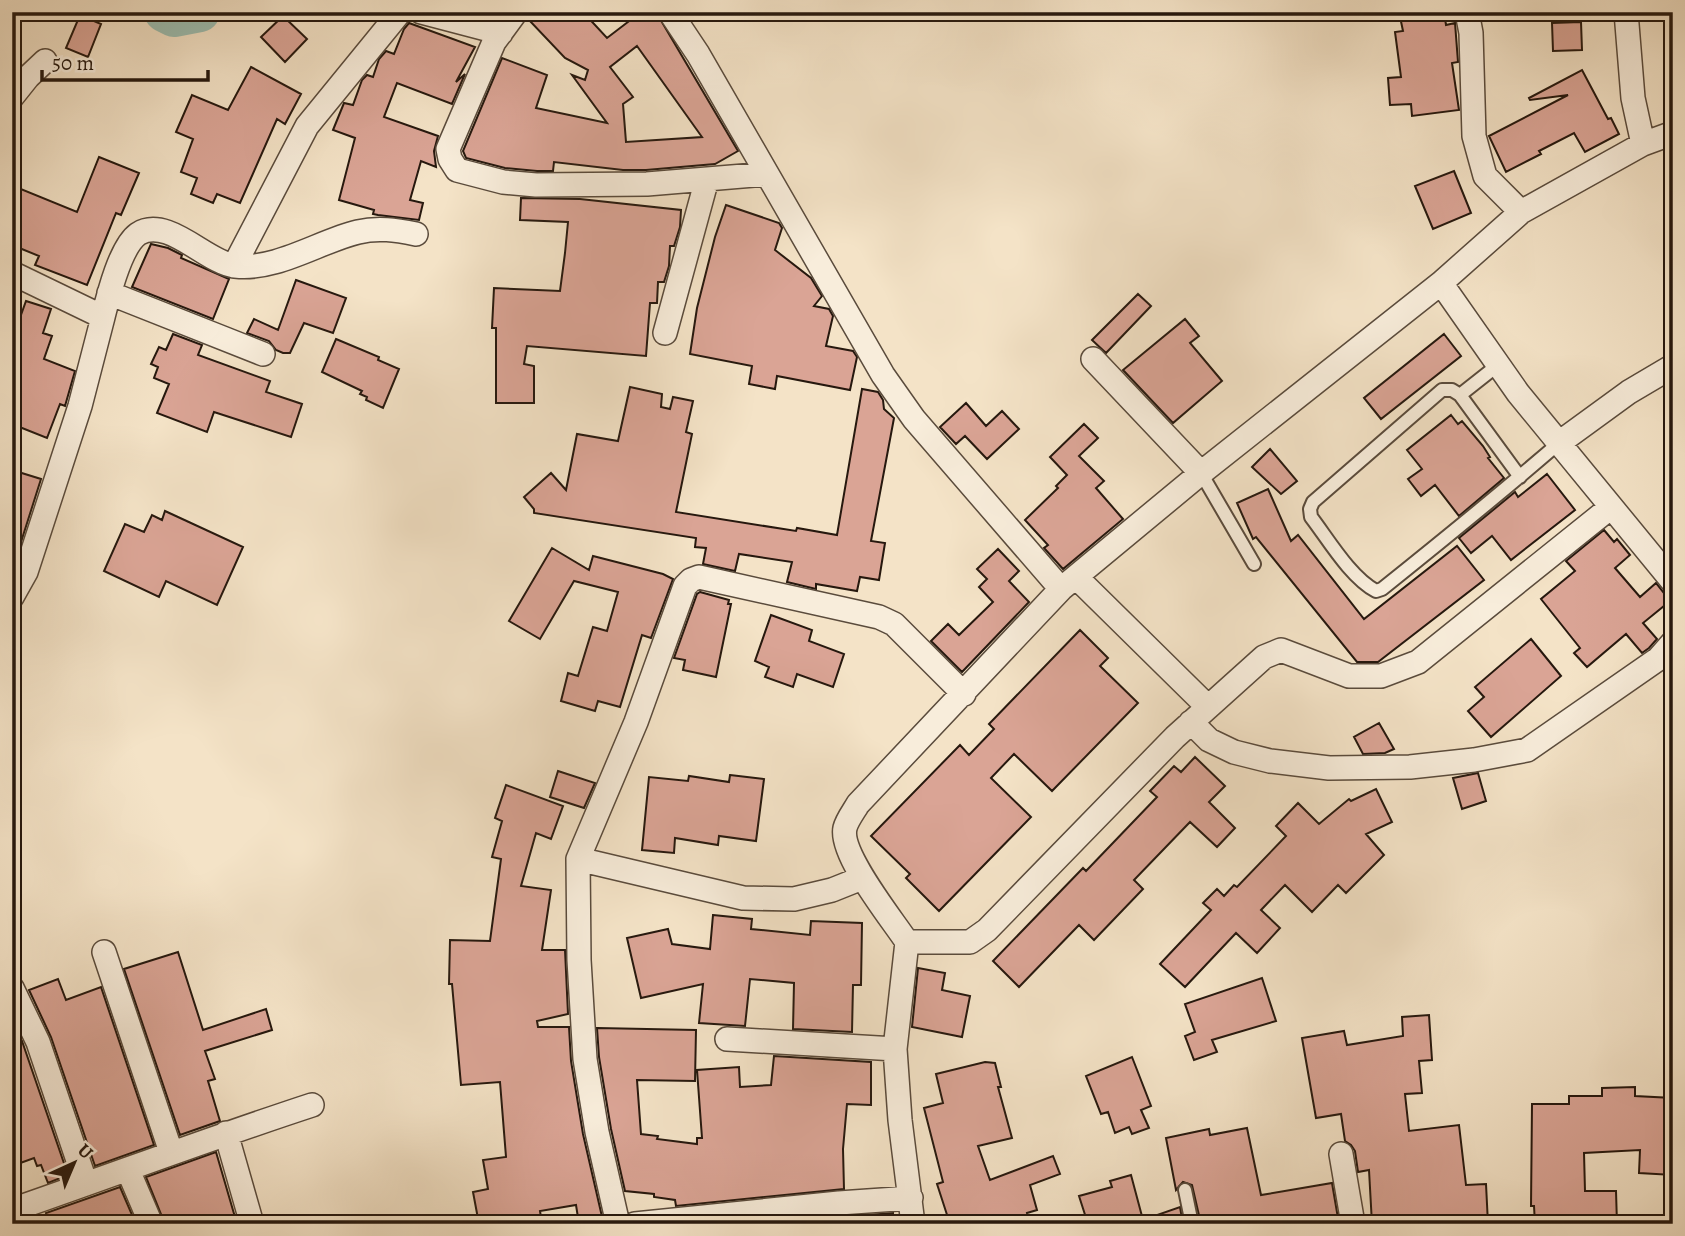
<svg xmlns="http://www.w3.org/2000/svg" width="1685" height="1236" viewBox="0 0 1685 1236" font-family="Alegreya,serif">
	<rect width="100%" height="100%" fill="#f4e3c7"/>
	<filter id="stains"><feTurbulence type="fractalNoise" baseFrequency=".00286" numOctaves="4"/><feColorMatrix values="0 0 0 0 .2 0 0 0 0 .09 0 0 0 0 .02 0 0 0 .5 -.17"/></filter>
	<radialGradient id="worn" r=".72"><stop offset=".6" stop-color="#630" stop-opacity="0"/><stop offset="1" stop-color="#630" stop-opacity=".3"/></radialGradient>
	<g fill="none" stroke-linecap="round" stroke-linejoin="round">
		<path stroke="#9cbeb1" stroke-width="40" d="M164,12l10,5 26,-5"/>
	</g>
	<path fill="#daa495" stroke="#26180e" stroke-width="2" fill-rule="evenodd" d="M530,12h53l24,26 34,-26h15l82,139 -23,13 -69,6h-23l-69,-8 -1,9h-16l-32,-3 -39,-10 -3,-7 39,-93 45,17 -11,33 71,15 -35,-48 13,5 3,-10 -23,-12 -37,-39zM637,46l65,91 -76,5 -3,-38 10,-7 -23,-30z
		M1399,12h45l2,13 9,-2 3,39 -6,1 7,47 -47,6 -1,-12 -21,1 -2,-27 13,-1 -6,-45 8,-1z
		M80,15l21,9 -13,33 -22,-9z
		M283,16l24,23 -22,23 -24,-25z
		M1581,22l1,28 -29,1 -1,-28z
		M409,23l66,24 -19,35 9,-8 -13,30 -55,-21 -13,34 54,19 -4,15 2,16 -15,-6 -11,39 13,3 -4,17 -41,-5 -5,-1 1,-4 -35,-10 16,-62 -22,-8 11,-27 9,2 9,-25 5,-5 6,2 6,-18 7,-8 8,3 10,-25z
		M251,67l50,27 -16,30 -8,-5 -37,84 -23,-9 -4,9 -22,-9 6,-16 -16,-6 12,-33 -17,-7 16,-37 36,15z
		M1582,70l26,49 3,-1 8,16 -34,18 -11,-19 -35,18 2,3 -35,18 -17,-36 79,-41 -38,5 -1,-2z
		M99,157l40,16 -18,42 -5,-2 -29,72 -52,-20 4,-9 -27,-11v-48l4,-10 61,25z
		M1454,171l17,42 -38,16 -18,-43z
		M521,198l59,1 101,11 -1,17 -6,19h-4l-1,20 -5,16h-6l-1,21h-7l-4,53 -119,-10 -3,18 10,2v37h-38v-75h-4l2,-40 66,3 5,-38 3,-31 -48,-2z
		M726,205l53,18 3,5 -7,22 36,28 11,18 -8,10 15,3 4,7 -7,30 27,5 4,6 -7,33 -73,-14 -2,13 -26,-5 3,-18 -62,-12 7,-46 18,-71z
		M151,244l17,4 14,7 -1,3 48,21 -16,40 -81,-32z
		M296,280l50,18 -13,35 -29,-10 -14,30h-7l-7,-3 -7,-9 -22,-8 7,-14 24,11z
		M1138,294l13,12 -45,47 -14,-13z
		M26,301l25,8 -8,24 9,3 -8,23 31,12 -10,35 -5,-2 -13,34 -35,-14v-84z
		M1185,319l14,17 -9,7 32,38 -49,42 -50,-53z
		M173,334l29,11 -4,10 72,26 -4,11 36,12 -11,33 -77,-25 -7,20 -50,-19 12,-29 -15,-6 4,-11 -7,-3 8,-17 7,3z
		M1444,334l17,22 -80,63 -17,-21z
		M336,339l43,18 -1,3 21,9 -16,39 -17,-8 1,-3 -7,-3 2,-3 -40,-19z
		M630,387l32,7 -1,13 9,2 3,-12 20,4 -7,31 6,2 -16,78 120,19 1,-3 40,7 25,-146 16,3 5,8 1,9 10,9 -23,123 14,2 -6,37 -19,-3 -3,14 -41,-7v5l-29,-7 5,-20 -53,-8 -4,17 -32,-7 3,-16 -11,-1 1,-9 -162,-25v-4l-10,-12 27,-24 15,17 11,-56 41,7z
		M966,403l20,23 16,-15 17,18 -32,30 -22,-23 -9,8 -16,-17z
		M1451,415l7,9 4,-3 21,25 7,11 -2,1 16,20 -45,38 -24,-31 -14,11 -13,-17 14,-10 -15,-19z
		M1084,424l14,14 -19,18 25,25 -8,7 27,31 -60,50 -19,-21 4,-3 -23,-25 33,-32 -2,-2 11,-11 -17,-18z
		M1270,449l27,32 -16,13 -29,-27z
		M12,470l29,9 -26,82 -3,-1z
		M1547,474l28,36 -64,50 -19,-24 -21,17 -12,-15 56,-46 3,5z
		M1268,489l23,52 7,-6 66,84 93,-73 27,34 -106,82h-21l-101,-125 -3,2 -16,-36z
		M165,511l78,36 -26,58 -51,-24 -7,16 -55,-26 21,-47 19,8 8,-17 10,5z
		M1604,530l10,12 3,-3 13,16 -15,13 25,29 16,-14 14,18 -27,22 14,16 -8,9 -7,5 -16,-19 -39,33 -13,-14 6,-5 -39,-49 34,-28 -9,-10z
		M552,548l37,22 4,-14 70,18 10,5 -22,59 -9,-3 -22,72 -22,-6 -3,10 -34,-10 7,-28 10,3 15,-49 14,4 11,-39 -44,-11 -34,58 -31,-18z
		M998,549l21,22 -10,10 20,21 -67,70 -31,-31 17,-17 11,11 34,-33 -14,-15 8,-8 -10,-10z
		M700,592l29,8 -1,4h3l-15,73 -33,-7 2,-10 -11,-2 23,-64z
		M771,615l41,15 -3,11 35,13 -11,33 -36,-13 -4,13 -28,-10 4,-10 -14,-6z
		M1080,630l28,28 -8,8 38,37 -86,88 -38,-37 -23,24 40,39 -92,94 -33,-33 4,-4 -39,-38 89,-91 9,10 25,-26 -5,-5z
		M1531,639l30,37 -70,61 -23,-26 16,-14 -9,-10z
		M1379,723l15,26 -9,4 -22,1 -9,-17z
		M1195,757l30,29 -16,16 26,26 -18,19 -27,-25 -56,58 9,9 -49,51 -15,-15 -60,62 -26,-26 90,-93 3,3 71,-74 -7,-6 24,-25 7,6z
		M558,771l37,12 -11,25 -34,-11z
		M1478,773l8,28 -24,8 -9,-31z
		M730,775l34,4 -8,62 -37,-5 -1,9 -43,-7 -1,15 -32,-3 7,-73 39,4 1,-5 40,6z
		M506,785l57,21 -12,33 -15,-6 -15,53 30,4 -9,60h23l3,64 -31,7 1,6h31l2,34 12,73 20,87 -24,3 -3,-19 -36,6 2,13h-36l-1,-5 -26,5 -6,-32 15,-3 -5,-29 23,-3 -6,-75 -39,3 -9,-101h-3l1,-44 40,1 11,-82 -9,-2 10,-36 -7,-3z
		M1376,789l16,33 -26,12 18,21 -38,38 -8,-8 -26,27 -27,-27 -24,25 19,18 -23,25 -21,-20 -51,54 -25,-23 51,-54 -8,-7 14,-14 7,7 10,-11 3,2 49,-51 -10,-10 22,-23 21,21 30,-25 2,2z
		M713,915l39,4 -1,10 59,6 1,-14 51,2 -1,62h-8l-1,47 -59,-3 1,-46 -44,-4 -5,47 -46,-3 4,-39 -62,14 -14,-60 41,-9 4,15 38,5z
		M178,952l25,78 63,-21 6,21 -67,21 10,28 -7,2 12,40 -40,14 -56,-166z
		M918,968l27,5 -3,17 28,6 -8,41 -50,-10z
		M1262,978l14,43 -64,19 5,12 -23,8 -9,-24 10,-4 -10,-28z
		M58,979l8,21 35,-13 53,158 -59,21 -44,-129 -22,-47z
		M1429,1015l3,45 -13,1 3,32 -17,1 4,37 50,-6 7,60 20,-1 2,40h-116l-3,-54 -11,2 -3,-21 -4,-6 -6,-4 -4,-27 -25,4 -14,-80 42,-7 3,14 56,-9 -1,-19z
		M597,1028l99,2 -1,51 -58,-1 4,54 17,2 -1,3 40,5v-6h5l-5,-68 42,-3 1,20 31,-2 3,-29 97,6v43l-24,-1 -4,45 1,40 -168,17 -1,-6 -21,-3v-3l-29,-3 -14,-62 -12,-72z
		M22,1041l46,134 -20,8 -7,-18 -4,1 -3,-8 -22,8v-121z
		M1132,1057l19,49 -10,4 8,18 -17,6 -3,-7 -14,6 -7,-21 -7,2 -15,-38z
		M985,1062l10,1 6,24h-3l14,51 -34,8 12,34 63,-24 7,18 -30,11 7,25 -10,3 3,11h-80l-13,-40 6,-2 -19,-74 19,-5 -7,-29z
		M1635,1087v9l38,2v77l-34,-2 1,-23 -56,3 1,38h31l1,33h-82l-1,-18h-3l1,-102h37v-8h33v-8z
		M1247,1128l14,67 71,-12 7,41h-138l-9,-39 -9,-3 -7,8 -10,-52 43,-9 1,6z
		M216,1152l21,72h-72l-19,-47z
		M1131,1175l12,45 37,-13 3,17h-95l-9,-28 33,-9 -2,-6z
		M120,1187l16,37h-86l-4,-11z
		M893,1213v11h-119l66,-7z"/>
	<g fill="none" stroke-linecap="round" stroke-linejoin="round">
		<defs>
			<path id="lane" d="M1460,395l38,-30
				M1201,473l53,91
				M1520,477l-60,-82 -8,-5h-10l-129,112 -3,7 1,8c17,22 39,60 65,74l6,-2c60,-48 119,-96 177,-146
				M1185,1190l7,34"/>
			<path id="street" d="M421,12l80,21
				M516,12l-22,30 -46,107 2,10 7,11 46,12 33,3 111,-1 120,-10
				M670,12l28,42 185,321 31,44 147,170
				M1467,12l4,21 3,103 11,40 36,36
				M1626,12l7,86 10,46
				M12,97l16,-20 17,-16
				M1673,133l-30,11 -122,68 -80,71 77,110 155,189
				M234,266l73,-140 93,-114
				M12,273l91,44 -23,89 -54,166 -14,25
				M109,293l154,61
				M103,317c5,-20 17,-70 35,-83 29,-19 69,29 97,32 41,5 85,-25 123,-34 20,-5 38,-2 58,2
				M665,333l42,-154
				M1093,359l108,114
				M1559,443l70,-51 44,-26
				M1076,577l132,130
				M1191,722l18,18 25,12 36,9 59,7 81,-1 64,-7 53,-10 131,-91 15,-17
				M578,859l165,39 51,1 38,-9 30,-12
				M907,942h63l17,-12 188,-193 89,-80 17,-7 68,26h32l37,-14 193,-155
				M104,952l67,200
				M12,988l26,54 48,142
				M727,1039l168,10
				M226,1133l26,91
				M1341,1154l12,70
				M128,1170l23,54
				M12,1210c101,-35 199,-72 300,-105
				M618,1224l-21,-92 -12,-73 -6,-99 -1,-101 58,-137 49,-136 6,-6 8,-3 180,40 15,7 70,70
				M635,1224l204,-21 72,-5
				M913,1224l-13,-104 -5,-71 12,-107c-15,-23 -68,-88 -62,-114 2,-8 9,-17 13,-24l203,-215 140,-116 240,-190"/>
		</defs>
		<use href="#lane" stroke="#5a4b3c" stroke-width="16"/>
		<use href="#street" stroke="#5a4b3c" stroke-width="26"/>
		<use href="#lane" stroke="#f8eddb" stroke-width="12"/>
		<use href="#street" stroke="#f8eddb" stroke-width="23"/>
	</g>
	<rect width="1685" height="1236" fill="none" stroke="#f4e3c7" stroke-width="42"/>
	<rect x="14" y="14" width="1657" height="1208" fill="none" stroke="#26180e" stroke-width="3.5"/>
	<rect x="21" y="21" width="1643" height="1194" fill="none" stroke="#26180e" stroke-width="2"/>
	<g transform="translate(74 1163) rotate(44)" stroke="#f8eddb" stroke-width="5" paint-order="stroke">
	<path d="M0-5L12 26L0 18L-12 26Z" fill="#26180e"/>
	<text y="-10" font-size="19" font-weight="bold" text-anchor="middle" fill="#26180e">U</text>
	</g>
	<path d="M42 70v10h166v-10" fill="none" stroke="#26180e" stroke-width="3.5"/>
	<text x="52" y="70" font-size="21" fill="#26180e" stroke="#f8eddb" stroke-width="5" paint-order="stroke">50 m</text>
	<rect width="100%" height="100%" filter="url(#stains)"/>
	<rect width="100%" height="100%" fill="url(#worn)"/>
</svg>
